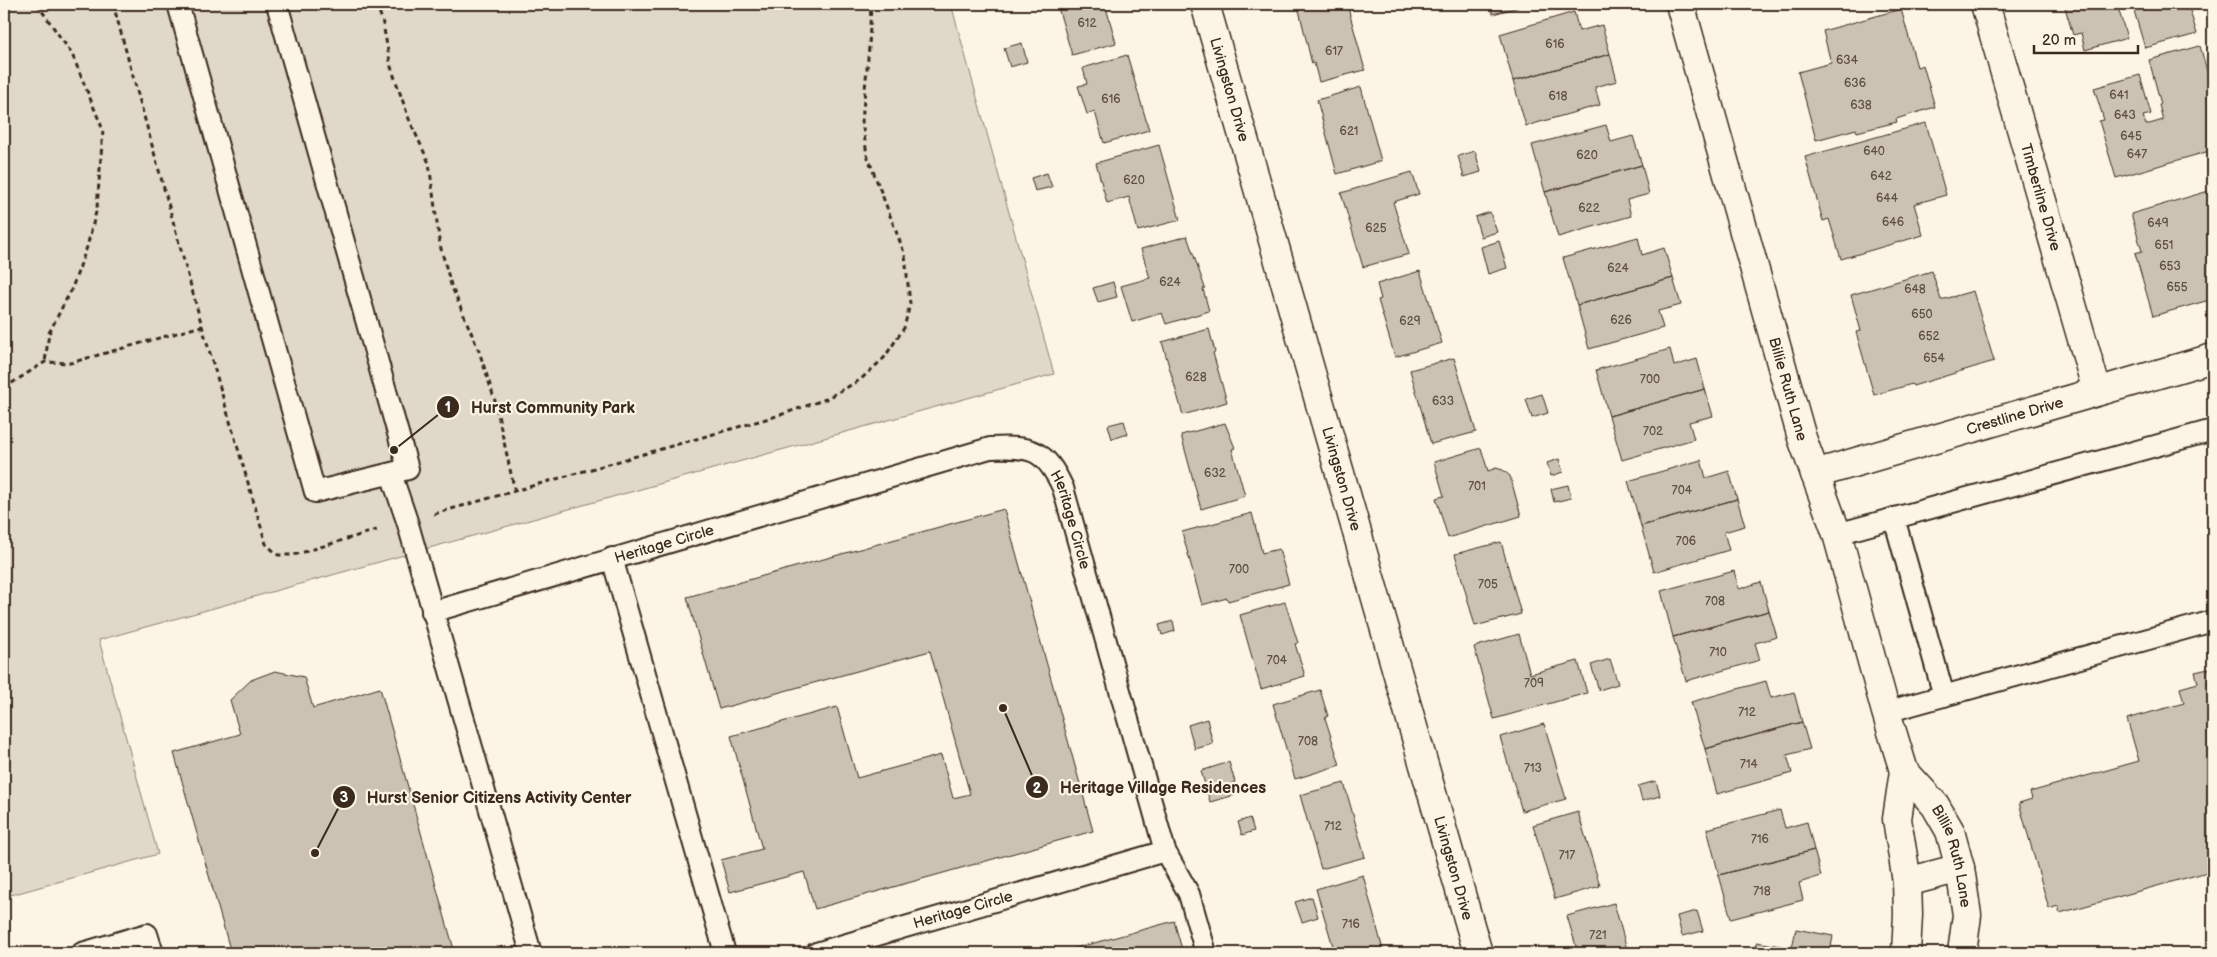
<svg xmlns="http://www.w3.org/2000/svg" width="2217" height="957" viewBox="0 0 2217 957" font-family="'Balsamiq Sans',sans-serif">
	<rect width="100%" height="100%" fill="#fcf5e5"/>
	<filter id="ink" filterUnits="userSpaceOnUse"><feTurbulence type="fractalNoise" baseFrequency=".02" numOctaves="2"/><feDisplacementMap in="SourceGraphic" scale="10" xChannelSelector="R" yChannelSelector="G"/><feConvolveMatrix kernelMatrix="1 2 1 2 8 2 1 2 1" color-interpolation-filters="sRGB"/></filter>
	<g filter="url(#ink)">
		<path fill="#e0d8c8" stroke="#8e8173" d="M4,4h947l103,370 -955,266 59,214 -154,43z"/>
		<path fill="#ccc2b3" stroke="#3b2a1e" d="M1057,4h48l11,39 -44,12z
			M1306,4h41l18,66 -46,12 -5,-19 -2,1 -14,-58z
			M1490,4h40l-37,10z
			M2064,4h53l10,34 -42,12 -4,-17 -8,2z
			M2132,4h56l9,30 -52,14z
			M1901,9l16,58 6,-2 12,42 -39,12 1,3 -40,10 -1,-3 -40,11 -18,-68 33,-9 -8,-32z
			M1574,12l5,19 23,-6 8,29 -97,27 -13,-47z
			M1022,43l5,19 -17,5 -6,-19z
			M2200,46l13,46v58l-97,28 -17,-57 5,-1 -10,-32 46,-13 11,39 -8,2 3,9 17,-5 -4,-15 2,-1 -12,-44z
			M1610,54l7,27 -22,6 5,18 -74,21 -13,-45z
			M1127,55l22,75 -45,13 -9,-31 -8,2 -9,-28 9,-2 -4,-16z
			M1361,87l20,74 -44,13 -20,-74z
			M1926,123l20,72 -32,9 9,31 -82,24 -12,-40 -6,2 -18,-64z
			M1606,125l5,17 22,-6 9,29 -97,27 -13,-47z
			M1159,145l21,75 -42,11 -9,-34 -22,6 -11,-40z
			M1475,151l6,21 -17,5 -6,-21z
			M1642,165l7,29 -22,6 4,16 -73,21 -13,-45z
			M1412,172l7,22 -26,8 16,52 -46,13 -22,-74z
			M1047,173l5,14 -17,4 -4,-13z
			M2212,190l1,109 -60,17 -18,-63 7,-2 -11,-37z
			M1490,212l7,20 -16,5 -6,-20z
			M1187,236l18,52 -2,1 6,22 -43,13 -4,-11 -30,9 -11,-36 29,-8 -9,-29z
			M1638,237l4,18 22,-7 9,30 -96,27 -14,-47z
			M1499,241l8,27 -19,6 -7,-27z
			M1420,271l22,72 -47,14 -17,-57 3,-1 -4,-15z
			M1932,271l9,29 32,-9 21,70 -81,25 -1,-2 -38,11 -18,-63 5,-1 -10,-36z
			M1673,278l8,27 -23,6 5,17 -74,21 -12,-44z
			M1113,282l4,15 -19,5 -5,-14z
			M1209,329l6,23 -2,1 14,49 -44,13 -21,-73z
			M1670,349l4,17 23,-7 8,30 -96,27 -13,-46z
			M1454,358l22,74 -45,12 -21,-74z
			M1705,389l8,27 -24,6 5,17 -72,21 -13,-44z
			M1542,394l6,19 -16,5 -6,-19z
			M1124,421l4,13 -16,5 -4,-14z
			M1225,423l10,25 -3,1 13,47 -44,13 -20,-74z
			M1481,448l7,23 8,-3 7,2 7,6 11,40 -73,22 -12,-40 8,-2 -10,-34z
			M1559,459l4,13 -12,4 -4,-13z
			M1701,460l5,18 23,-7 8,28 -96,27 -13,-45z
			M1568,485l3,13 -17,4 -3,-13z
			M1737,499l8,27 -21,6 5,18 -75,22 -13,-46z
			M1004,509l89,322 -278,78 -11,-37 -74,20 -9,-32 41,-11 -31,-113 106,-29 20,71 84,-23 12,43 17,-4 -40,-143 -211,58 -32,-112z
			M1252,513l10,40 17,-4 10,35 -61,17 -1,-3 -25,7 -20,-73z
			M1501,542l20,72 -46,12 -20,-72z
			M1734,571l5,18 22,-7 8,29 -96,26 -12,-46z
			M1285,602l13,41 -3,1 10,32 -44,13 -21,-74z
			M1769,611l8,26 -22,6 5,17 -74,21 -13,-44z
			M1173,621l2,10 -13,4 -3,-10z
			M1519,634l11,40 48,-13 9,32 -93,26 -20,-72z
			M1610,659l8,25 -19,6 -8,-25z
			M2213,668v211l-2,-8 -151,42 -2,-7 -9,3 -30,-106 13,-4 -2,-7 109,-31 -12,-42 57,-16 -4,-15 18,-5 -3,-11z
			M275,671l29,6 9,31 67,-20 75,265h-224l-57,-200 66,-19 -10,-34 21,-20z
			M1766,681l5,17 23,-6 8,30 -97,27 -14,-47z
			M1320,690l8,26 -3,2 15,47 -45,14 -22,-75z
			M1207,719l6,25 -18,5 -7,-24z
			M1802,722l8,27 -23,6 5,18 -75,21 -12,-45z
			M1544,724l22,75 -44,12 -22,-74z
			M1229,762l6,20 -3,1 3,12 -25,7 -9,-31z
			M1656,781l4,15 -18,5 -4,-15z
			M1344,783l21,74 -44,12 -21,-74z
			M1780,810l5,18 22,-6 7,28 -95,25 -12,-46z
			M1578,812l22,74 -45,13 -22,-74z
			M1250,818l4,13 -12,4 -4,-13z
			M1814,850l7,26 -22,7 4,17 -72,19 -12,-44z
			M1363,875l20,75 -12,3h-36l-19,-64z
			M1312,897l6,20 -16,5 -7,-20z
			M1614,903l14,50h-50l-11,-37z
			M1697,911l6,20 -21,5 -5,-20z
			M1174,921l9,32h-125z
			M1796,929l37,7 -3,17h-75l2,-11 35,6z"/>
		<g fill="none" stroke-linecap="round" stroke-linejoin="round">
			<defs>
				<g id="lane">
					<path d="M178,4l137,488 93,-23 -131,-465"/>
					<path d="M391,474l16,47 124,432"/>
					<path d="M1894,518l50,178"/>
					<path d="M1837,534l376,-104"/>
					<path d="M612,558l113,395"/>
					<path id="s1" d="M432,612l558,-164c42,-2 55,1 73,40l102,363 -349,102"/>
					<path d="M1886,712l327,-91"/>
					<path d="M1165,851l24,43 17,59"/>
					<path d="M82,953l65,-19 6,19"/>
				</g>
				<g id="street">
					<path id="s2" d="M1205,4l273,949"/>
					<path id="s3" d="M1680,4l122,434 35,96 49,178 18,59 31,34 15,26 10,37 7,47 -5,38"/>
					<path id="s4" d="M1985,4l112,387"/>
					<path id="s5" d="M1815,474l398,-116"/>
					<path d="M1904,771l-7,48 10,63 1,32 -2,39"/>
					<path d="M1907,882l53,-14"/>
				</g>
			</defs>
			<use href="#lane" stroke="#3b2a1e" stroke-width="24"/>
			<use href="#street" stroke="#3b2a1e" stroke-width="31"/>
			<path stroke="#3b2a1e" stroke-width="3" stroke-dasharray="5 4" stroke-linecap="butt" d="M37,4l35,50 31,76 -6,78 -10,39 -15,41 -23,45 -4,29
				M113,4l89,322 64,218 12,11h16l86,-26
				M377,4l6,20 8,43 18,52 20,44 11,82 11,40 28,66 16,50 20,91
				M4,388l41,-26 25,1 132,-37
				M434,514l346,-99 46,-16 34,-19 24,-22 20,-30 6,-24 -5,-49 -38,-100 -5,-34 7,-74 2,-43"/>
			<use href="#lane" stroke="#fcf5e5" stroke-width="20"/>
			<use href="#street" stroke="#fcf5e5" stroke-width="28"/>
		</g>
	</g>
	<g text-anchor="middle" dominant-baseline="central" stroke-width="4.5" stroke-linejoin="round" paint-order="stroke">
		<g font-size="12" fill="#5f5043">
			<text x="1087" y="23">612</text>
			<text x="1555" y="44">616</text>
			<text x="1334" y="51">617</text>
			<text x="1847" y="60">634</text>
			<text x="1855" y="83">636</text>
			<text x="2119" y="95">641</text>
			<text x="1558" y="96">618</text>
			<text x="1111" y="99">616</text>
			<text x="1861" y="105">638</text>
			<text x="2125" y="115">643</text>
			<text x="1349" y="131">621</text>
			<text x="2131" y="136">645</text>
			<text x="1874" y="151">640</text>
			<text x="2137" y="154">647</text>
			<text x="1587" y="155">620</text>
			<text x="1881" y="176">642</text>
			<text x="1134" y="180">620</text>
			<text x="1887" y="198">644</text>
			<text x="1589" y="208">622</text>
			<text x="1893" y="222">646</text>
			<text x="2158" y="223">649</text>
			<text x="1376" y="228">625</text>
			<text x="2164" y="245">651</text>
			<text x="2170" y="266">653</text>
			<text x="1618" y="268">624</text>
			<text x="1170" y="282">624</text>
			<text x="2177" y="287">655</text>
			<text x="1915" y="289">648</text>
			<text x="1922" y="314">650</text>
			<text x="1621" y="320">626</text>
			<text x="1410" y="321">629</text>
			<text x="1929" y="336">652</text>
			<text x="1934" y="358">654</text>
			<text x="1196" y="377">628</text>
			<text x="1650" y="379">700</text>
			<text x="1443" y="401">633</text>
			<text x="1653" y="431">702</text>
			<text x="1215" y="473">632</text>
			<text x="1477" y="486">701</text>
			<text x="1682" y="490">704</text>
			<text x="1686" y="541">706</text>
			<text x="1239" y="569">700</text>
			<text x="1488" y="584">705</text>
			<text x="1715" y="601">708</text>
			<text x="1718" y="652">710</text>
			<text x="1277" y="660">704</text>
			<text x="1534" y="683">709</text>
			<text x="1747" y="712">712</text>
			<text x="1308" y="741">708</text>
			<text x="1749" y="764">714</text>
			<text x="1533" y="768">713</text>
			<text x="1333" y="826">712</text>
			<text x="1760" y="839">716</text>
			<text x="1567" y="855">717</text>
			<text x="1762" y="891">718</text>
			<text x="1351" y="924">716</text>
			<text x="1598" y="935">721</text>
		</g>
		<g font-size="15" fill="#3b2a1e" stroke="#fcf5e5">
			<text stroke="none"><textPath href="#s2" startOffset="89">Livingston Drive</textPath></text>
			<text stroke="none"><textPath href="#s4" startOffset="201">Timberline Drive</textPath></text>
			<text stroke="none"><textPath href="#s3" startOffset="400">Billie Ruth Lane</textPath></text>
			<text stroke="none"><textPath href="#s5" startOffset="208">Crestline Drive</textPath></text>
			<text stroke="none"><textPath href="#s2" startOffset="494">Livingston Drive</textPath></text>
			<text stroke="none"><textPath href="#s1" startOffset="706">Heritage Circle</textPath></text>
			<text stroke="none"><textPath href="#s1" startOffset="242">Heritage Circle</textPath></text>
			<text stroke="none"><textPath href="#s3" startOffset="900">Billie Ruth Lane</textPath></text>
			<text stroke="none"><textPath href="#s2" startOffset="899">Livingston Drive</textPath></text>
			<text transform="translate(963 910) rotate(-16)">Heritage Circle</text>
		</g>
	</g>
	<path fill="none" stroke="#3b2a1e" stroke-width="2" d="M394 450L448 407M1003 708L1037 787M315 853L344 797"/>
	<g fill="#3b2a1e" stroke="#fcf5e5" stroke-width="2">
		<circle cx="394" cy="450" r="5"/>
		<circle cx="1003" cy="708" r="5"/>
		<circle cx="315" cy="853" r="5"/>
		<circle cx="448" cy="407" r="12"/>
		<circle cx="1037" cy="787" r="12"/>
		<circle cx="344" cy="797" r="12"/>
	</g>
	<g font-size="15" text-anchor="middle" font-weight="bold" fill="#fff">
		<text x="448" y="412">1</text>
		<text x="1037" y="793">2</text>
		<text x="344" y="802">3</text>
	</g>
	<g font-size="16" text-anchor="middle" font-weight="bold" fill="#3b2a1e" stroke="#fcf5e5" stroke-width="4.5" stroke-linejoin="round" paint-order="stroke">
		<text x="553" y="413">Hurst Community Park</text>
		<text x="1163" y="793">Heritage Village Residences</text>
		<text x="499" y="803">Hurst Senior Citizens Activity Center</text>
	</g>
	<rect width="2217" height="957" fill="none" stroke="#fcf5e5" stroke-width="20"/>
	<rect x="10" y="10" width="2197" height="937" fill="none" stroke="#3b2a1e" stroke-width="2" filter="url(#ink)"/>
	<path d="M2034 45v8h104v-8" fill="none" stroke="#3b2a1e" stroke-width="2.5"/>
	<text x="2042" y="45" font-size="15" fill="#3b2a1e" stroke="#fcf5e5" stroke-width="4" paint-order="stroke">20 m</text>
</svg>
